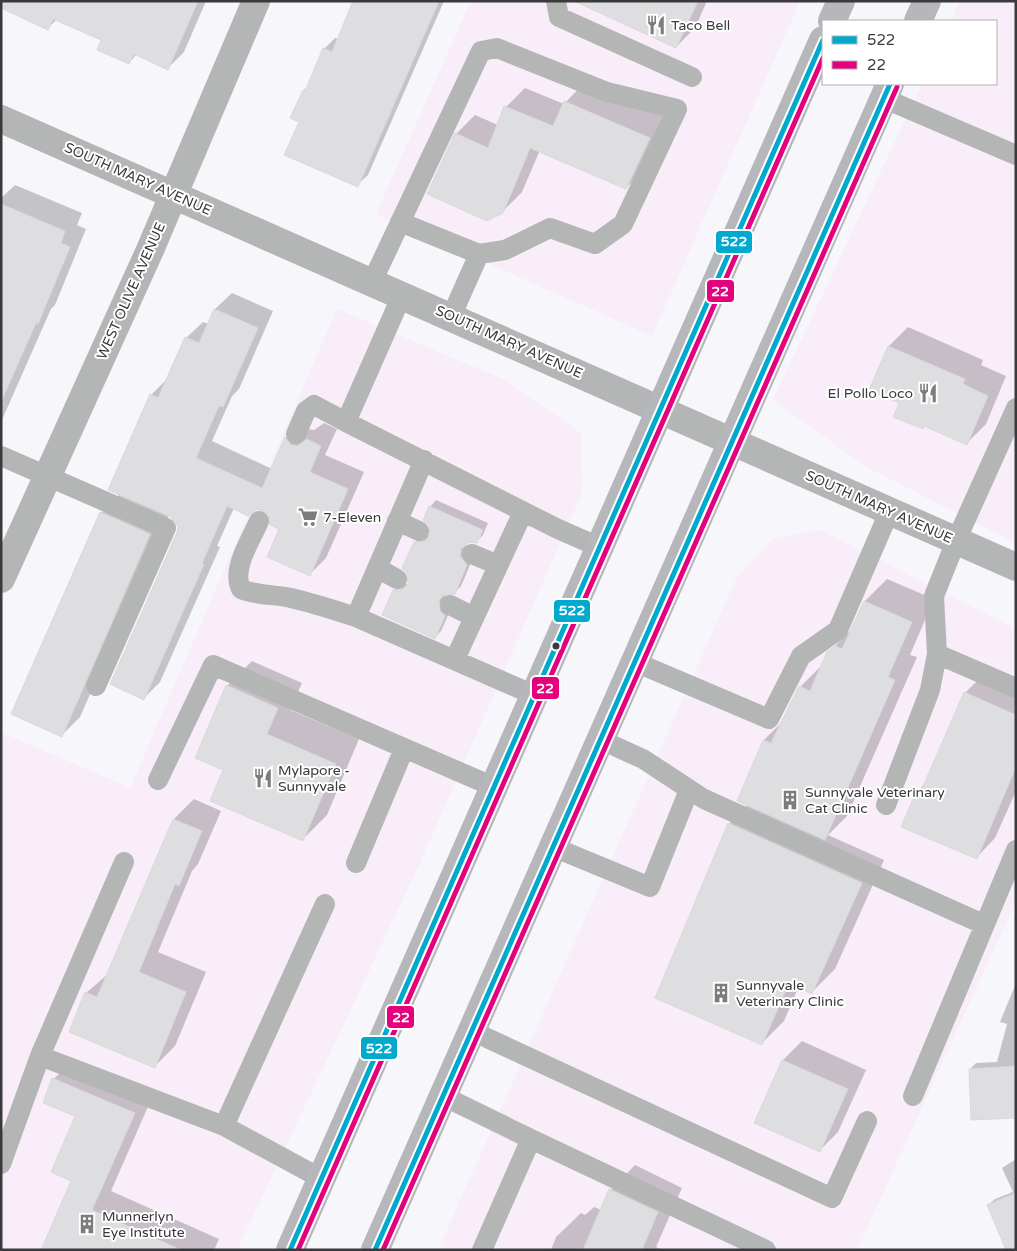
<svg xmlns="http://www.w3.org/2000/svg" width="1017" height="1251" viewBox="0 0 1017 1251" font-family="'Varela Round',sans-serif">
	<rect width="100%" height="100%" fill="#f6f6fb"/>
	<path fill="#f8edf8" d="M471,1h329l-148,335 -276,-122z
		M960,1h56v542l-150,-76 -93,-67 149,-316h74v-63h-45z
		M337,309l166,70 78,54 1,60 -163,372 -182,385h-236v-518l129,56z
		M820,530l196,99v272l-159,349h-419l299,-673 37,-39z"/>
	<path fill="#0003" d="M1,1h205l-22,51 -16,16 -31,-14 -8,9 -27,-23 -45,-21 -9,9z
		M359,1h85l-76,174 -11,10 -57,-64 4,-31 5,-5 16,-37 10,-10 3,1z
		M578,1h129l-12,27 -19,19z
		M585,82l83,36 -23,51 -19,19 -86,-38 -18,42 -20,20 -46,-78 19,-19 23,10 8,-18 19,-19 39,16z
		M15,185l67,28 -5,12 9,4 -31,76 -4,4 -50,113v-224z
		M232,293l41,18 -34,78 -7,7 -20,45 60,28 14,-31 16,-16 5,7 7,1 10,-7 13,6 -12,26 39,17 -38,86 -16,16 -40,-61 -13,-5h-23l-17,38 3,1 -60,135 -16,16 -33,-14 68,-157 -10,-12 -89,202 -19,19 40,-223 19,-19 31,-99 17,-17 18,-40 17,-16 6,2 6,-15z
		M908,327l75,33 -2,5 25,11 -20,48 -19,19 -41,-18 -3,3 -22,-25 -31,-14 19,-43z
		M436,500l52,23 -5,12 -7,7 -9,1 -1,6 7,9 -12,28 -7,7 -9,1 1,11 5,4 -10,22 -6,6 -41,-46 6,-7h9l6,-42 6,-6 10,-1 -1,-28z
		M887,579l47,20 -24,56 7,2 -70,159 -19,19 56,25 -49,109 -23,23 -13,-6 -15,35 -23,23 -32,-220 19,-20 -9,-4 25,-60 19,-19 17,-34 23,-23 5,-11 24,-24 13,-28z
		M252,661l50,22 -12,27 69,29 -32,76 -25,25 -78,-71 3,-83z
		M984,674l32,14v103l-21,47 -19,20 -58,-67 8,-9 39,-89z
		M194,799l27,12 -23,53 -6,7 -34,81 48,20 -31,74 -21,21 -68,-74 22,-19 66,-155z
		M1016,983v134l-46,-48 6,-6 21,-1 10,-38 -7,-2z
		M802,1041l64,29 -28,62 -19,19 -64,-29 28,-62z
		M73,1059l81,34 -43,98 108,48 -5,11h-172l31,-70 4,-65 -23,-36z
		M1016,1159v79l-28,-33 7,-6 18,-7 -11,-24z
		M635,1165l47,23 -26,59 6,3h-111l5,-13 25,-24 4,2 9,-8 8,3 9,-20z"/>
	<path fill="#dedee1" stroke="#d9d9dd" d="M1,1h197l-30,69 -34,-16 -5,10 -32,-14 4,-10 -48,-21 -5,11 -47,-22z
		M353,1h86l-81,186 -74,-32 15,-33 -9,-4 13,-28 2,1 18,-43 9,4z
		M574,1h124l-22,47z
		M564,101l86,37 -24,51 -96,-41 -27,65 -16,8 -60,-27 28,-61 33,15 16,-42 49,20z
		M1,204l64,27 -4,12 9,4 -32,77 -2,-1 -35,79z
		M214,309l44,19 -35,79 -4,-1 -23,52 66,30 23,-51 6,8 6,1 10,-7 14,7 -11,26 38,17 -38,87 -43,-19 12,-28 -9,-4 -2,-11 -11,-5 -9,7 -21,-10 -25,57 2,1 -60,136 -34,-16 67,-151 1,-7 -7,-9 -63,-27 42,-96 8,4 27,-61 14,6z
		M888,346l77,33 -2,5 25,12 -21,49 -43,-19 -1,3 -30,-12 6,-14 -30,-13z
		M429,506l54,24 -6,13 -7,-1 -9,7 -1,7 7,9 -12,29 -11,1 -5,5 1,11 5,5 -10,23 -53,-24 11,-25 10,-1 5,-5 -1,-11 -5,-5 12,-26 11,-1 5,-6 -1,-10 -6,-5z
		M100,512l50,22 -88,203 -51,-23z
		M864,601l48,21 -24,55 7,3 -70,160 -88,-39 26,-61 8,3 28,-57 11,5 17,-39 8,-6 7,3z
		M226,685l52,23 -11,26 69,30 -33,77 -93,-40 13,-31 -28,-12z
		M964,692l52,23v52l-39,92 -76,-32 16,-37 4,1z
		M173,819l29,12 -23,55 -4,-2 -36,88 47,20 -31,76 -86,-36 16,-40 12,5z
		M728,823l134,60 -50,111 -23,-11 -27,62 -107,-47z
		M782,1060l66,29 -28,63 -66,-29z
		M1016,1066v52l-45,2 -2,-51z
		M52,1078l83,35 -43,97 89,40h-140l30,-69 -20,-9 24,-56 -32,-13z
		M609,1189l49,23 -16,38h-59z
		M1016,1193v57h-10l-19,-45z"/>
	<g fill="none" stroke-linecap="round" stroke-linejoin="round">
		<path stroke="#b4b5b5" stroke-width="20" d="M556,1l3,16 133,60
			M883,98l133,57
			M372,282l109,-231 16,-3 110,44 70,17 -54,115 -28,20 -45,-16 -45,22 -26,4 -79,-32
			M402,295l-56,127 212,107 41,18
			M451,317l28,-63
			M296,434l10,-23 8,-6 32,17
			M1,456l165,72 -70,158
			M424,460l-68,157 178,78
			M259,521c-8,19 -28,48 -18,68 16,7 33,5 50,9 22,5 43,12 65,19
			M397,521l22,10
			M472,554l26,11
			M377,568l20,11
			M450,605l24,12
			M937,654l79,34
			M455,659l68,-147
			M635,662l134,57 32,-63 37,-26 52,-120
			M599,739l44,20 61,40 279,125
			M158,780l55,-115 281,122
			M886,805l44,-115 7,-36 -3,-58 22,-55 60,-133
			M553,847l97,40 39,-97
			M124,862l-84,194 184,70 98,53
			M356,863l48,-114
			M472,1031l360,167 35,-77
			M443,1096l88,43 -49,111
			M913,1096l103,-246
			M224,1126l101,-222
			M531,1139l235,111
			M1,1164l39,-108"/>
		<path stroke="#b4b5b5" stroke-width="28" d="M1,579l149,-329 106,-249"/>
		<path stroke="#b4b5b5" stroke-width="28" d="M1,119l1015,448"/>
		<path stroke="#b6b7ba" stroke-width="28" d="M832,21l9,-20
			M918,21l9,-20
			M290,1250l533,-1210
			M375,1250l515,-1166"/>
		<defs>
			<path id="bus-1" d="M290,1250l533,-1210
				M375,1250l515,-1166"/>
			<path id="bus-2" d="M298,1250l525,-1192
				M383,1250l514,-1163"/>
		</defs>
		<use href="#bus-1" stroke="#fff" stroke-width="9"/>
		<use href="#bus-2" stroke="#fff" stroke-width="9"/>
		<use href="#bus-1" stroke="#00a9ce" stroke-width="5"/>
		<use href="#bus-2" stroke="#e5007d" stroke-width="5"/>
	</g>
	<defs>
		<symbol id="restaurant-bare" viewBox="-9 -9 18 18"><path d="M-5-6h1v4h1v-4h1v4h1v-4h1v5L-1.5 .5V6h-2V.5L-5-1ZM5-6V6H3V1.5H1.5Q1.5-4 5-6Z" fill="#7c7c7f" stroke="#fff" stroke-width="2.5" paint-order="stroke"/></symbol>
		<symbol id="supermarket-bare" viewBox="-9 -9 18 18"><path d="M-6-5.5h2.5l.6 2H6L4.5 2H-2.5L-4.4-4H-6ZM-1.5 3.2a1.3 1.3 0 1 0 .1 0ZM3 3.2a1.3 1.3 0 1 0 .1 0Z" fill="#7c7c7f" stroke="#fff" stroke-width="2.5" paint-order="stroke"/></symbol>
		<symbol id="building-bare" viewBox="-9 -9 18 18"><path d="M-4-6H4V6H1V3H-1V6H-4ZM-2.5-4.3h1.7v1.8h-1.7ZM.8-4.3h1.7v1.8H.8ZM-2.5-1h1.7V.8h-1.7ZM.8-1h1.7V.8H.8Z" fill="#7c7c7f" stroke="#fff" stroke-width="2.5" paint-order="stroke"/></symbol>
	</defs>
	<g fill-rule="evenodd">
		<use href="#restaurant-bare" x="642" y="11" width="28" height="28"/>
		<use href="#restaurant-bare" x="914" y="379" width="28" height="28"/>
		<use href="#supermarket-bare" x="294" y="503" width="28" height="28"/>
		<use href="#restaurant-bare" x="249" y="764" width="28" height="28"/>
		<use href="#building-bare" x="776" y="786" width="28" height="28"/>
		<use href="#building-bare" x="707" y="979" width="28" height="28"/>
		<use href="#building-bare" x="73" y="1210" width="28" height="28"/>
	</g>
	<circle fill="#3a3a3c" stroke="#fff" stroke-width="2" cx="556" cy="646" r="4.5"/>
	<g text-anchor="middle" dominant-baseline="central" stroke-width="4" stroke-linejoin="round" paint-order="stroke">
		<g font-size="14" fill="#3a3a3c" stroke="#fff" text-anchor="start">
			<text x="671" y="25">Taco Bell</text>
			<text x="913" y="393" text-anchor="end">El Pollo Loco</text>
			<text x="323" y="517">7-Eleven</text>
			<text x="278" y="770">Mylapore -<tspan x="278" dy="16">Sunnyvale</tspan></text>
			<text x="805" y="792">Sunnyvale Veterinary<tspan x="805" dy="16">Cat Clinic</tspan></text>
			<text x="736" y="985">Sunnyvale<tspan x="736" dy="16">Veterinary Clinic</tspan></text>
			<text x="102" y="1216">Munnerlyn<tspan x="102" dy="16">Eye Institute</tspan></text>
		</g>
		<g font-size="14" fill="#3a3a3c" stroke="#fff">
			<text transform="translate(138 179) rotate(24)">SOUTH MARY AVENUE</text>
			<text transform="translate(131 291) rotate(-66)">WEST OLIVE AVENUE</text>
			<text transform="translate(509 342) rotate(24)">SOUTH MARY AVENUE</text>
			<text transform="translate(879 507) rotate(24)">SOUTH MARY AVENUE</text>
		</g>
	</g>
	<g stroke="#fff" stroke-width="2">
		<rect x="715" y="230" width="38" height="24" rx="5" fill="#00a9ce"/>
		<rect x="706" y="279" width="29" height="24" rx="5" fill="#e5007d"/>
		<rect x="553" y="599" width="38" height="24" rx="5" fill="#00a9ce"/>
		<rect x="531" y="676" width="29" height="24" rx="5" fill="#e5007d"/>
		<rect x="386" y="1005" width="29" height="24" rx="5" fill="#e5007d"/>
		<rect x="360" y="1036" width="38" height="24" rx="5" fill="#00a9ce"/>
	</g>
	<g font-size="14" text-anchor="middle" font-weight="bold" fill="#fff">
		<text x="734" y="246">522</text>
		<text x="720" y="296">22</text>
		<text x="572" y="615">522</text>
		<text x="545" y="693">22</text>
		<text x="401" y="1022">22</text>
		<text x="379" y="1053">522</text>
	</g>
	<rect width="1017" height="1251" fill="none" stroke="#3a3a3c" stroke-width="5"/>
	<rect x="822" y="20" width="175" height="65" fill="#ffffff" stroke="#b0b0b1"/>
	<rect x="832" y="36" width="25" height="8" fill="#00a9ce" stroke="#b0b0b1"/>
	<text x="867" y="45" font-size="15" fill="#3a3a3c">522</text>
	<rect x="832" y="61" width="25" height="8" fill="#e5007d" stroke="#b0b0b1"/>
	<text x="867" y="70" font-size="15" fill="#3a3a3c">22</text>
</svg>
